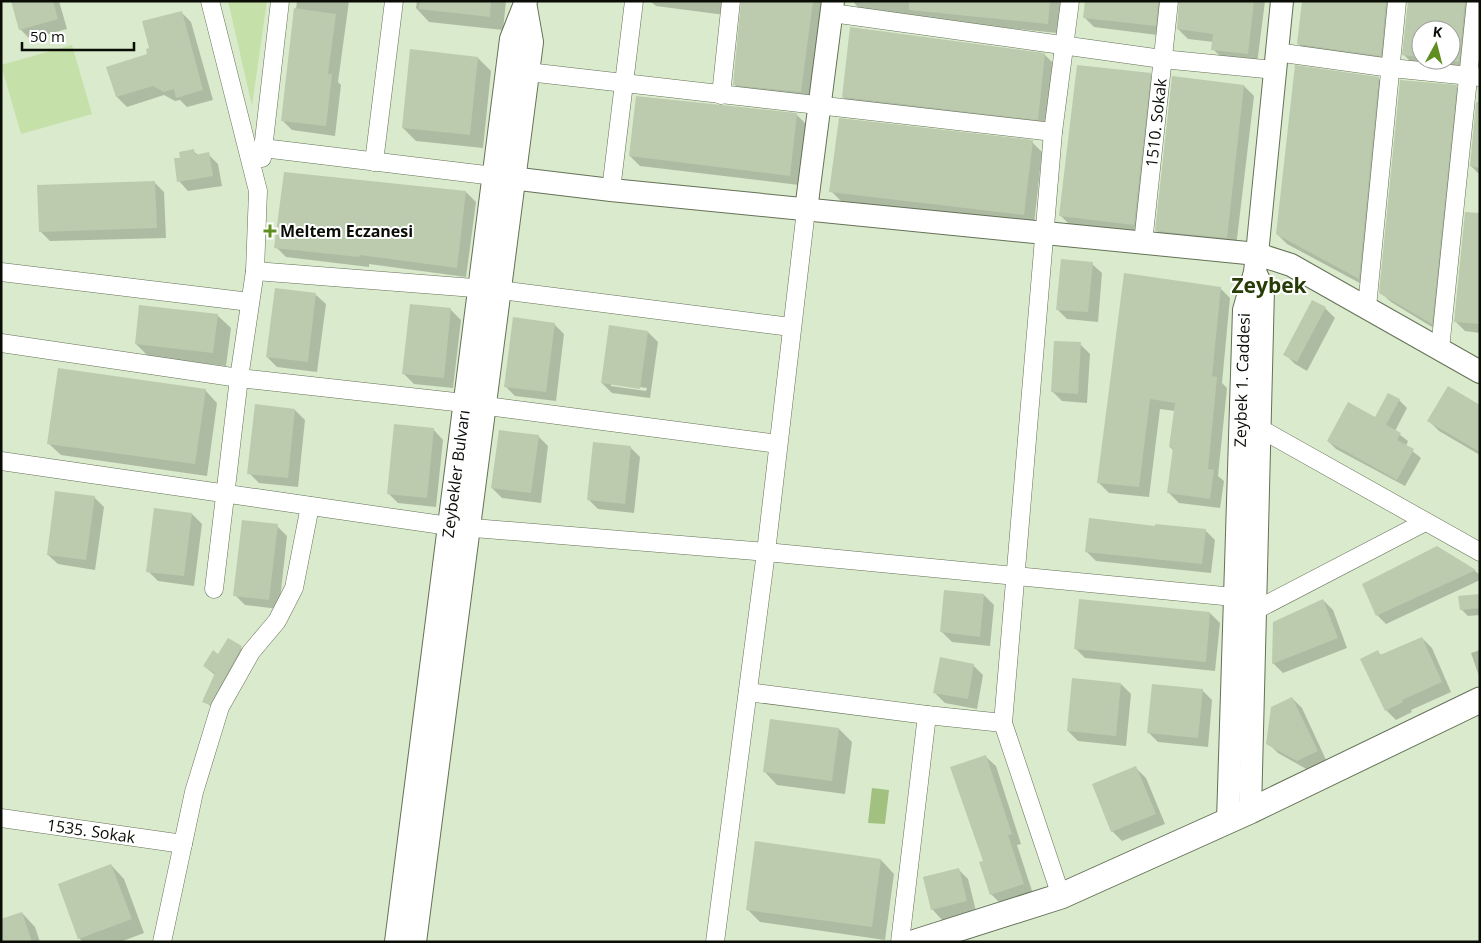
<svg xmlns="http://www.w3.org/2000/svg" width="1481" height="943" viewBox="0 0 1481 943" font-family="'Open Sans',sans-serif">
	<rect width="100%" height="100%" fill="#daeacc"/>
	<path fill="#c5e1a9" d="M228,1h39l-15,105z
		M72,45l20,69 -71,20 -20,-69z"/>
	<path fill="#a2c181" d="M872,788l17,2 -4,34 -17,-1z"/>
	<path fill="#0003" fill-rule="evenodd" d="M12,1h47l8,28 -37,10 -10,-10z
		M297,1h52l-11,81 3,3 -6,51 -43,-6 -10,-10z
		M417,1h89l-3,29 -74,-8 -13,-14z
		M650,1h77l-2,14 -69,-9z
		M743,1h80l-13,101 -66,-8 -10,-10z
		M853,1h208l-4,32 -195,-20z
		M1086,1h92l-8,4 -5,31 -71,-9 -10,-10z
		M1181,1h84l-8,63 -34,-5 -10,-10 1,-7 -26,-3 -10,-10z
		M1304,1h98l-11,64 -82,-11 -10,-10z
		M1409,1h71l-11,70 -55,-6 -10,-10zM1421,30h30v30h-30z
		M181,12l10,10 22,78 -26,7 -7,-7 -5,1 -11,-6 -37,12 -10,-10 -9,-29 41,-13 2,-7z
		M1045,55l10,10 -8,64 -194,-22 -10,-10z
		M478,58l13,13 -8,77 -67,-7 -13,-13z
		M1149,74l10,10 -15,150 -74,-9 -10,-10z
		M1378,78l10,10 -19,200 -82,-44 -10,-10z
		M1244,86l10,10 -18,151 -70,-7 -10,-10z
		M1456,87l10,9 -24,237 -51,-31 -11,-10z
		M1480,88v87l-9,-9z
		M797,115l10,10 -8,60 -159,-19 -10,-10z
		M1032,142l10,10 -8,72 -193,-23 -10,-10z
		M193,151l5,4 10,-1 10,10 4,22 -34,5 -9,-10 2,-22z
		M154,182l10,10 2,46 -116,3 -10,-10z
		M466,192l10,10 -10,75 -97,-13v3l-83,-10 -10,-10z
		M1480,214v119l-15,-2 -10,-10z
		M1092,264l10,9 -4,49 -31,-3 -10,-10z
		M1125,275l95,13 10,10 -8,85 5,5 -9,88 6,5 -4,27 -41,-5 -10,-10 5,-42 -4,-4 5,-36 -15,-2 -11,88 -40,-4 -10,-10z
		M316,295l10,9 -9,68 -40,-5 -10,-10z
		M411,305l40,5 10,10 -8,68 -39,-4 -10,-10z
		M1325,308l10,10 -28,53 -12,-7 -10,-10z
		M217,315l14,13 -5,38 -77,-9 -13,-13z
		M554,324l10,10 -8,67 -41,-5 -10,-10z
		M648,332l10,10 -8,56 -38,-5 -10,-10zM611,383l36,5 -1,3 -35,-5z
		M1080,344l10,10 -3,49 -25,-2 -10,-10z
		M205,390l12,13 -10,73 -146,-21 -13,-12z
		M1399,400l8,8 -12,23 13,10 -2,5 15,12 -16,28 -69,-37 -8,-8 48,-23z
		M1480,406v49l-41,-24 -10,-10z
		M295,410l10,10 -7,67 -39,-4 -10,-10z
		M434,430l9,10 -7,67 -38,-4 -10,-10z
		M538,436l10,10 -7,57 -39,-5 -10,-10z
		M630,447l10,10 -6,56 -36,-4 -10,-10z
		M94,497l10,10 -9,63 -37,-6 -10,-9z
		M192,514l10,10 -8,62 -36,-5 -10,-10z
		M277,526l10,10 -8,73 -34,-4 -10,-10z
		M1156,528l49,2 10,10 -4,33 -115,-12 -10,-10z
		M1437,547l38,24 5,4v5l-94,44 -8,-8 -14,-32z
		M984,595l10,10 -4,41 -38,-4 -10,-10z
		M1480,596v19l-12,1 -7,-7z
		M1323,600l10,10 14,38 -64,25 -10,-10z
		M1210,613l10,10 -5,48 -130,-13 -10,-10z
		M1422,638l10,10 19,44 -40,18 1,2 -16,8 -10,-10 -8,-58 4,4z
		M228,639l20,14 -32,57 -12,-9 11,-26 -11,-9 15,-10z
		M1480,650v29l-9,-26z
		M973,665l10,10 -6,34 -32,-6 -10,-10z
		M1121,684l10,10 -5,52 -48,-5 -10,-10z
		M1202,690l10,10 -4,47 -50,-5 -10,-10z
		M1292,698l10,10 25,54 -19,8 -30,-17 -10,-10z
		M839,729l13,13 -7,52 -68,-9 -13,-14z
		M986,757l10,9 25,78 -4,1 16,49 -32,10 -10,-10 -6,-32z
		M1136,768l10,10 19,46 -43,17 -10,-10z
		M881,860l13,14 -9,66 -125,-18 -13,-13z
		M111,865l13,14 20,54 -24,9h-37l-4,-4z
		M958,869l10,10 8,32 -34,9 -9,-10 -9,-33z
		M22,913l13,14 5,15h-39z"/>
	<path fill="#bccbae" d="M11,1h42l5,18 -39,11z
		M420,1h71l-1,16 -71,-8z
		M741,1h72l-12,91 -68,-7z
		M909,1h141l-2,23 -139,-14z
		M1085,1h73l-2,25 -73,-8z
		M1179,1h75l-6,53 -37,-4 2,-16 -36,-5z
		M1302,1h84l-5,55 -84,-12z
		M1408,1h57l-6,61 -8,-1v-31h-30v27l-19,-2z
		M294,8l42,6 -8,60h4l-6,52 -45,-5z
		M182,11l21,79 -27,8 -2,-9 -10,3 -11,-6 -37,11 -10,-30 41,-13 -1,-5 3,-1 -7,-27z
		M850,27l195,26 -7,67 -196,-23z
		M410,49l68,8 -8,78 -68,-7z
		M1077,65l74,8 -17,152 -75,-9z
		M1295,65l84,12 -20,202 -83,-45z
		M1172,76l72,9 -17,153 -72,-7z
		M1400,80l57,5 -25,239 -53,-31z
		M636,96l161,17 -7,63 -161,-20z
		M1476,102h4v66l-10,-2z
		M839,118l194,22 -9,75 -195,-23z
		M194,149l1,6 14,-3 4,24 -36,6 -3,-24h6l-1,-6z
		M284,172l182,19 -9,77 -97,-13 -1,2 -85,-9z
		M155,181l2,47 -118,4 -2,-47z
		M1465,212l15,1v111l-26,-2z
		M1061,259l32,3 -5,50 -32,-2z
		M1124,273l97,14 -9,89 5,1 -9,92 6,1 -4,29 -43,-6 6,-45 -4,-1 6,-44 -25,-4 -11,88 -42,-4z
		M275,288l41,5 -8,69 -42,-5z
		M1312,300l14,7 -29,55 -14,-7z
		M410,304l41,4 -7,70 -42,-4z
		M139,305l79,9 -5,39 -78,-9z
		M513,317l42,6 -9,69 -42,-5z
		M609,325l39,6 -8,58 -39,-6z
		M1054,341l27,1 -3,52 -27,-2z
		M58,368l148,21 -11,75 -148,-20z
		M1448,386l32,19v47l-53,-31z
		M1388,393l12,6 -14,26 15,8 -4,7 17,9 -17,31 -70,-39 21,-39 27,15z
		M255,404l40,5 -7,69 -41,-4z
		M394,424l40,4 -7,70 -40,-4z
		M499,430l40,5 -8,58 -40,-5z
		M593,442l38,4 -6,58 -38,-4z
		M55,491l40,5 -9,64 -39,-5z
		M154,508l38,5 -8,63 -38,-4z
		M1089,518l66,8v-2l51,5 -4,35 -117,-12z
		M242,520l36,4 -9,76 -36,-4z
		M1437,546l39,24 -100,46 -14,-32z
		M944,590l40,4 -4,43 -40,-5z
		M1480,594v14l-20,2 -2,-14z
		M1079,599l131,13 -4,50 -132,-13z
		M1323,599l15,39 -66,26 1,-42z
		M1422,637l20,45 -40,18 1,2 -18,9 -25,-52 18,-9 2,5z
		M228,638l14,8 -32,59 -8,-3 13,-29 -12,-7 10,-16 5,4z
		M940,657l34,7 -6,35 -35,-6z
		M1072,678l49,5 -5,53 -49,-5z
		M1152,684l51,5 -5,49 -51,-5z
		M1292,697l26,54 -21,10 -31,-17 5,-37z
		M770,719l69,9 -7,53 -69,-9z
		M986,755l26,79 -4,1 16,49 -34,11 -11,-33 4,-1 -33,-94z
		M1136,766l20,48 -45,18 -19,-48z
		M755,841l126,18 -9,68 -126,-17z
		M111,864l21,55 -54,20 -20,-55z
		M959,868l8,33 -36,9 -8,-33z
		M22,912l10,30h-31v-23z"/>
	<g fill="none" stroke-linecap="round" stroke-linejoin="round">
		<defs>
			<g id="minor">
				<path d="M210,1l48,190 -3,80 -16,107 -25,211"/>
				<path d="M832,13l330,46 112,11"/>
				<path d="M1276,52l115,16 89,9"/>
				<path d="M528,72l525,60"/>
				<path d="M721,95l10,-94"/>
				<path d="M263,148l231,28"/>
				<path d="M262,158l18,-157"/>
				<path d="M374,162l20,-161"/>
				<path d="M611,190l23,-189"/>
				<path id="s1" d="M1143,243l26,-242"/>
				<path d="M255,271l245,19 291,37"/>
				<path d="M1,272l249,30"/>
				<path d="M1367,307l30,-306"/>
				<path d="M1,343l238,35 225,25 314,41"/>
				<path d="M1440,349l36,-348"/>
				<path d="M1259,428l221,124"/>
				<path d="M1,461l448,65 317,26 468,45"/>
				<path d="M1254,611l171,-89"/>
				<path d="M748,692l179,23"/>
				<path id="s2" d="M1,818l182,26"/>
				<path d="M1061,896l-58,-173 50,-591 17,-131"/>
				<path d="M162,942l32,-150 26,-85 31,-55 26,-31 17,-33 16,-82"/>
				<path d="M715,942l51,-390 40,-342"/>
				<path d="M900,942l27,-227 76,8"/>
			</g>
			<g id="tertiary">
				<path d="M494,176l117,14 646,64 34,11 189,107"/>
				<path d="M806,210l27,-209"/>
				<path d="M1250,811l13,-522 -6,-13"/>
				<path id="s3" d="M1228,821l16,-511 11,-38 2,-18 25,-253"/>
				<path id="s4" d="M396,942l115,-903 15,-38"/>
				<path d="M415,942l117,-900 -6,-34"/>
			</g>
			<path id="secondary" d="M916,942l145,-46 189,-85 230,-111"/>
		</defs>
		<use href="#minor" stroke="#647157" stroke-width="19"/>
		<use href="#tertiary" stroke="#647157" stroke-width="24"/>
		<use href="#secondary" stroke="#647157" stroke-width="27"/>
		<use href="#minor" stroke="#fff" stroke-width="18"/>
		<use href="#tertiary" stroke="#fff" stroke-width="22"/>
		<use href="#secondary" stroke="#fff" stroke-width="25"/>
	</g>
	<path fill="#618e20" stroke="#fff" stroke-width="2" d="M267.5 223.5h5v5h5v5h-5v5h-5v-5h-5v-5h5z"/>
	<g text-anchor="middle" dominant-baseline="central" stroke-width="4" stroke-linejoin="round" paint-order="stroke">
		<g font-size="16" fill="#090d05" stroke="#fff">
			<text stroke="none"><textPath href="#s1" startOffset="121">1510. Sokak</textPath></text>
			<text stroke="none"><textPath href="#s3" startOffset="441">Zeybek 1. Caddesi</textPath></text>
			<text stroke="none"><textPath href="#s4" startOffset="472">Zeybekler Bulvarı</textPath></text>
			<text stroke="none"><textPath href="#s2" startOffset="91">1535. Sokak</textPath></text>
		</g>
		<g font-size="16" font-weight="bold" fill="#090d05" stroke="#fff" text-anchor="start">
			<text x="280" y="231">Meltem Eczanesi</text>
		</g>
		<g font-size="21" font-weight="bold" fill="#273c07" stroke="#fff">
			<text x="1269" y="285">Zeybek</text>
		</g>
	</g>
	<rect width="1481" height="943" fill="none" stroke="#090d05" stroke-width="5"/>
	<g transform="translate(1436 45) rotate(7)"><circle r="24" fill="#ffffff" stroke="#9d9e9b"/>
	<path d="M0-4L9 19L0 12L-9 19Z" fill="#618e20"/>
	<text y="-8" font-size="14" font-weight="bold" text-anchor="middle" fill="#090d05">K</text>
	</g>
	<path d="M22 42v8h112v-8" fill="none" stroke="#090d05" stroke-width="2.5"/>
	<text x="30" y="42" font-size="15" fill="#090d05" stroke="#ffffff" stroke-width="4" paint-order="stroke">50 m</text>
</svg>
